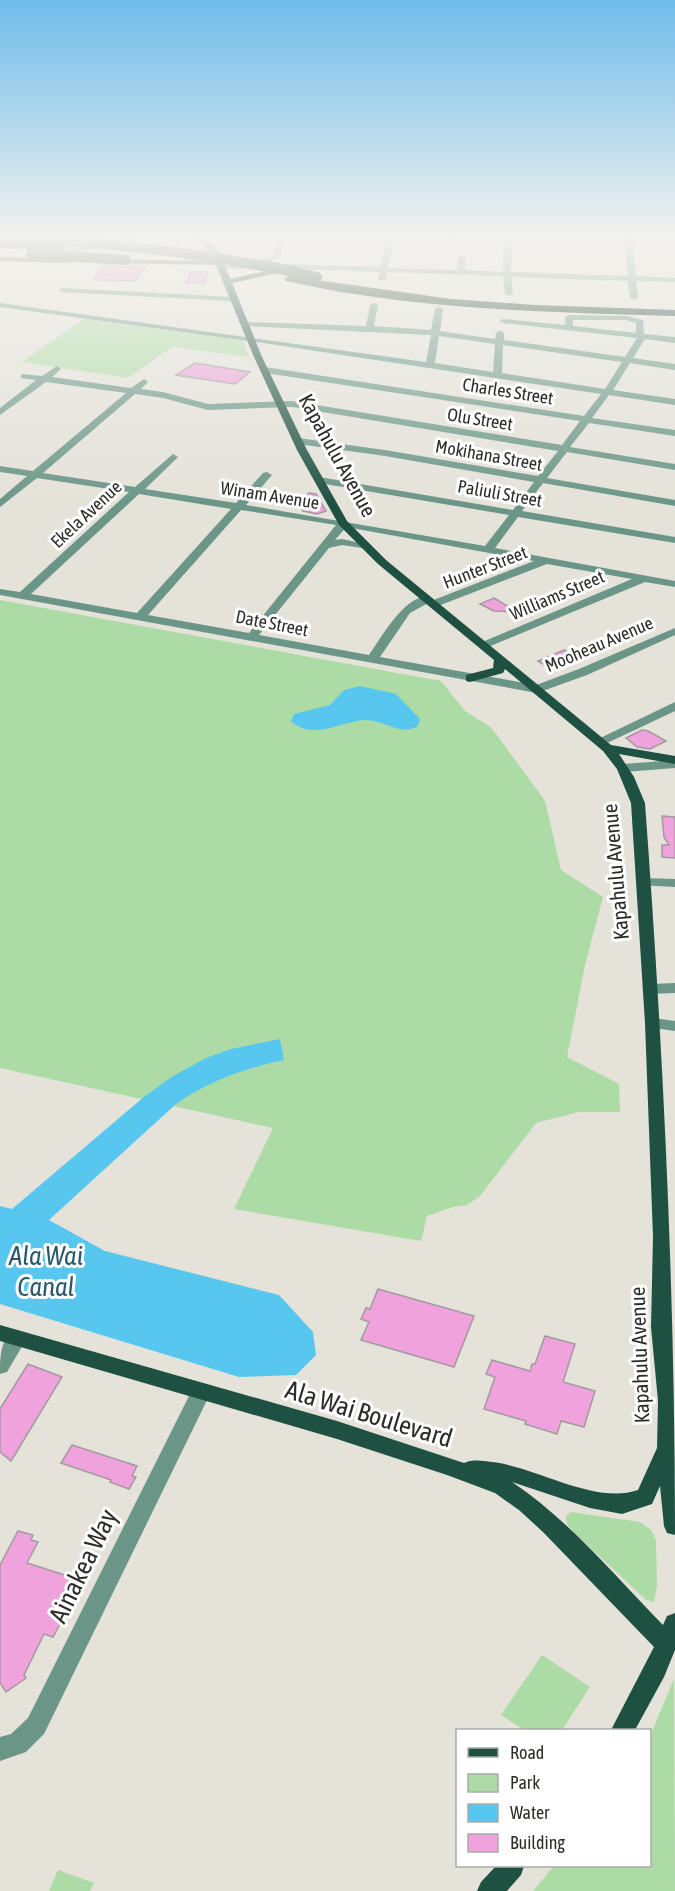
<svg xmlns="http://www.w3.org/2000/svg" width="675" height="1891" viewBox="0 0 675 1891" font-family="'Asap Condensed',sans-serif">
	<rect width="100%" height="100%" fill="#e4e2d9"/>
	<path fill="#addba6" d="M84,319l159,21 6,17 -77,-10 -44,31 -106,-16z
		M0,600l441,81 24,30 24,15 8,9 48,66 16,69 42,27 -18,68 -18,92 52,27 1,28h-41l-43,11 -56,73 -13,9 -14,2 -26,9 -6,25 -187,-32 39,-81 -273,-60z
		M571,1512l69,10 11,8 5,10 1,45 -3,17 -8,-2 -72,-68 -7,-8 -1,-8z
		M542,1655l48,32 -28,43h-38l-23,-15z
		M674,1679l1,212h-142l21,-25h96v-130z
		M58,1870l36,13 -4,8h-41z"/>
	<path fill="#57c7f0" d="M360,686l36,8 24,25 -2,7c-19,11 -34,-7 -54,-6 -24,2 -52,21 -73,1l3,-7 36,-9 14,-15z
		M280,1039l4,21c-40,9 -74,20 -108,44l-127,116 56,31 174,44 34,37 3,23 -20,20 -57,2 -239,-73v-98l12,3 133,-113 28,-20 33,-18 25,-9z"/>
	<path fill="#efa2db" stroke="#a29aa0" stroke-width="1.5" d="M102,266l24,1 20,-1 -10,15 -43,-1z
		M191,272h18l-5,11h-18z
		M195,363l55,9 -15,12 -59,-9z
		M309,493l7,1 10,17 -9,3 -14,-3 2,-2 -9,-1z
		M494,598l23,14 -23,-1 -14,-7z
		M564,650l12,7 -21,9 -3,-2 -4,3 -10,-6z
		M642,730l6,1 18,10 -16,8 -13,-2 -11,-9z
		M662,816l13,1v41l-13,-1v-12h7l-5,-8z
		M378,1289l96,27 -20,51 -93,-27 8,-18 -8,-3 5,-11 4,1z
		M545,1336l30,8 -12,38 32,9 -11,36 -23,-6 -4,13 -32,-10 1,-3 -42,-12 11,-32 -9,-3 6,-14 38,11 2,-7h3z
		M28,1364l34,13 -51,84 -11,-9v-43z
		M72,1445l65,21 -5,10 4,1 -7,12 -19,-7 1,-2 -50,-17z
		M18,1531l15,4 -2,5 7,2 -11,21 44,14 -14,28 11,4 -15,28 -9,-3 -20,41 2,3 -20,14 -6,-9v-118z"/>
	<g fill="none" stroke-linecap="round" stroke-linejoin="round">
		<path fill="#6b9687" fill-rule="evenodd" d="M276,238h8l-3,19 -22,8 1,4 -39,-1 -4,-2 4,-2h27l25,-8z
			M386,238h8l-6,30 69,2 1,-13 4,-2 4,2 -1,13 38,2 1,-34h8l-1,34 117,4 -4,-38h8l4,38 39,2v4l-39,-1 2,17 -4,2 -4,-2 -2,-17 -117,-4 2,17 -4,2 -4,-2 -2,-18 -116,-4 -1,7 -4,2 -4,-2 2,-7 -101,-4 -4,-2 4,-2 101,3z
			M436,238h25l1,1 -4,2z
			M63,288l170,9 4,2 -4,2 -173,-9v-4z
			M0,303l426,59 5,-27 -187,-9 -4,-2 4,-2 122,4 4,-21 4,-2 4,2 -4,21 57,4 4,-21 4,-2 4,2 -3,22 55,8 1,-6 4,-3 4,3v7l121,17 12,-19 -134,-15 -4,-2 4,-2 62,6v-8l4,-2 57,1 17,4 1,14 31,3v6l-30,-4 -12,19 42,6v6l-45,-7 -17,27 62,9v6l-66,-10 -17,23 83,12v6l-86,-13 -19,24 105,17v6l-108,-18 -20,26 128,22v6l-132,-23 -21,28 153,26v6l-157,-26 -23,31 180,33v6l-30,-5 -157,65h-8v-4l152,-64 -85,-15 -109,42h-8v-4l-20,11 -30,44 156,28 43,-16 96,-41v7l-88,40 -50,18 -537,-98v-6l20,3 109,-100 -92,-14 -37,29v-8l27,-23 -27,-4v-6l33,5 93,-78 -80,-11 -46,33v-7l36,-28 -15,-2v-4l21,2 15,-10 4,3 -9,8 79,11 13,-9 4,3 -7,7 22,3 45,12 84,-3 270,44 18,-24 -315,-48 -4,-3 4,-3 319,49 17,-22 -338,-51 -263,-36zM573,320h53l10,3v10l-63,-7zM439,336l56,8 -2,28 -58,-9zM503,345l119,17 -17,27 -103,-16zM135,394l28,4 45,12 84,-3 266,44 -20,25 -153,-26 -87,-12 -5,3 5,3 87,12 149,26 -21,28 -194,-33 -5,3 5,3 190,32 -24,31 -239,-41 26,-30 -5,-3 -4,1 -27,30 -91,-14 31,-30 2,-2 -5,-3 -38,33 -92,-14zM139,494l92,15 -94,104 -106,-19zM241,510l95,15 -87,108 -101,-18zM346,527l188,34 -103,40v-4c-25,-5 -49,40 -62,58l-110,-20 70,-87 13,-3 27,4v-4l-27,-6 -7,1z
			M675,702v9l-70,33 -5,1 -6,-4z
			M675,760v8l-51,4 -7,-4 7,-4z
			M643,878l32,1v8l-37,-2 -2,-3z
			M675,983v10l-25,1 -8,-5 8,-5z
			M653,1018l22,3v10l-28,-4 -2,-4 2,-4z
			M17,1330l7,3 3,5 -20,34 -7,2c0,-16 0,-38 17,-44z
			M201,1384l7,2 3,6 -167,342 -18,18 -26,9v-24l11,-3 17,-16 166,-332z"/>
		<path fill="#1f5142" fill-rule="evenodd" d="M123,238h16l-86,19 -4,-2z
			M193,238c25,0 29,22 37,41l53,-12 -33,-5v-4h3l48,9 -4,2 -10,-1v3l-55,12 30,74 45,93 40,71 39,39 225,185 64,11v8l-56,-10 15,23 11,26c18,244 30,488 30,732l-8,-2 -3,-7 -4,-40 -8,18 -30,10 -32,-6 -78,-26c57,38 103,94 151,143l4,-9 8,-3v37l-11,27 -29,53h-24l43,-83 -111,-115 -24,-22 -24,-17 -48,-18 -110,-36 -337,-98v-16l337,96 127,42c10,-4 18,-2 28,-1 45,5 103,43 146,28l19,-42 1,-47 -7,-74 2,-90 -8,-214 -14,-220 -14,-34 -14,-18 -98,-82 -2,4 -33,9 -4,-1v-6l27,-7 1,-8 -116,-96 -39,-39 -42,-75 -43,-93 -38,-92 -105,-2 -4,-2 4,-2 104,2 -4,-10z
			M0,257l72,2 4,2 -4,2 -72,-2z
			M496,1866h28l-3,9 -14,16h-30l4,-9z"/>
		<path fill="#12362b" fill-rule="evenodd" d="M0,242l64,3 4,3 -4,3 -64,-3z
			M289,276l162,23 84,6 140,5v6c-129,-4 -262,-6 -389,-35l-2,-2z"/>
		<path stroke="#12362b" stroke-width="10" d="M0,240c106,-1 214,15 317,37
			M31,254l95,6"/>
	</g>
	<linearGradient id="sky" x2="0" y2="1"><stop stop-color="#6ebceb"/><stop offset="0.47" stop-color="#f3f2ee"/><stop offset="1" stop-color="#f3f2ee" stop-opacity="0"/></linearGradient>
	<rect width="675" height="503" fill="url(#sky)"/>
	<g text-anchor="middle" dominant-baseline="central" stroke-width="6" stroke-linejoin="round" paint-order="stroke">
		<g font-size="18" fill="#2d2c29" stroke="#fff">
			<text transform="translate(508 391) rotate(9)">Charles Street</text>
			<text transform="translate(480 419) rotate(9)">Olu Street</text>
			<text transform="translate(489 455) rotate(10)">Mokihana Street</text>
			<text transform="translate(500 493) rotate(10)">Paliuli Street</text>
			<text transform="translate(270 495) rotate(9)">Winam Avenue</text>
			<text transform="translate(86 514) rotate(-43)">Ekela Avenue</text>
			<text transform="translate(485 567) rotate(-21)">Hunter Street</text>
			<text transform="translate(557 595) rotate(-23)">Williams Street</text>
			<text transform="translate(272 623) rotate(11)">Date Street</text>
			<text transform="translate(599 644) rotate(-23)">Mooheau Avenue</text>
		</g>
		<g font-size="21" fill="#2d2c29" stroke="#fff">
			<text transform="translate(338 455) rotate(61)">Kapahulu Avenue</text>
			<text transform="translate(615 872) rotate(-95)">Kapahulu Avenue</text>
			<text transform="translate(639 1355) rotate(-92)">Kapahulu Avenue</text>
		</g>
		<g font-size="26" fill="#2d2c29" stroke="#fff">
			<text transform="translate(369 1414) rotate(17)">Ala Wai Boulevard</text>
			<text transform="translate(83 1566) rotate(-64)">Ainakea Way</text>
		</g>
		<g font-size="27" font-style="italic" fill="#29586a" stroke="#fff">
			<text x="46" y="1255">Ala Wai<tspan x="46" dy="31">Canal</tspan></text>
		</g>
	</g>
	<rect x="456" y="1729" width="195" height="138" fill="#ffffff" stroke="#ababa9" stroke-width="1.5"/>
	<rect x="468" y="1748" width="30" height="9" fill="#1f5142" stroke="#ababa9" stroke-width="1.5"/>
	<text x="510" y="1759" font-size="18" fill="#2d2c29">Road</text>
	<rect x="468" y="1774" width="30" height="18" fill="#addba6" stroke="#ababa9" stroke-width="1.5"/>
	<text x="510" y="1789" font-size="18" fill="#2d2c29">Park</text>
	<rect x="468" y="1804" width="30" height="18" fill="#57c7f0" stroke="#ababa9" stroke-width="1.5"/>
	<text x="510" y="1819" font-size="18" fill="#2d2c29">Water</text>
	<rect x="468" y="1834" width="30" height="18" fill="#efa2db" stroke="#ababa9" stroke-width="1.5"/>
	<text x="510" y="1849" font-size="18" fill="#2d2c29">Building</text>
</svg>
